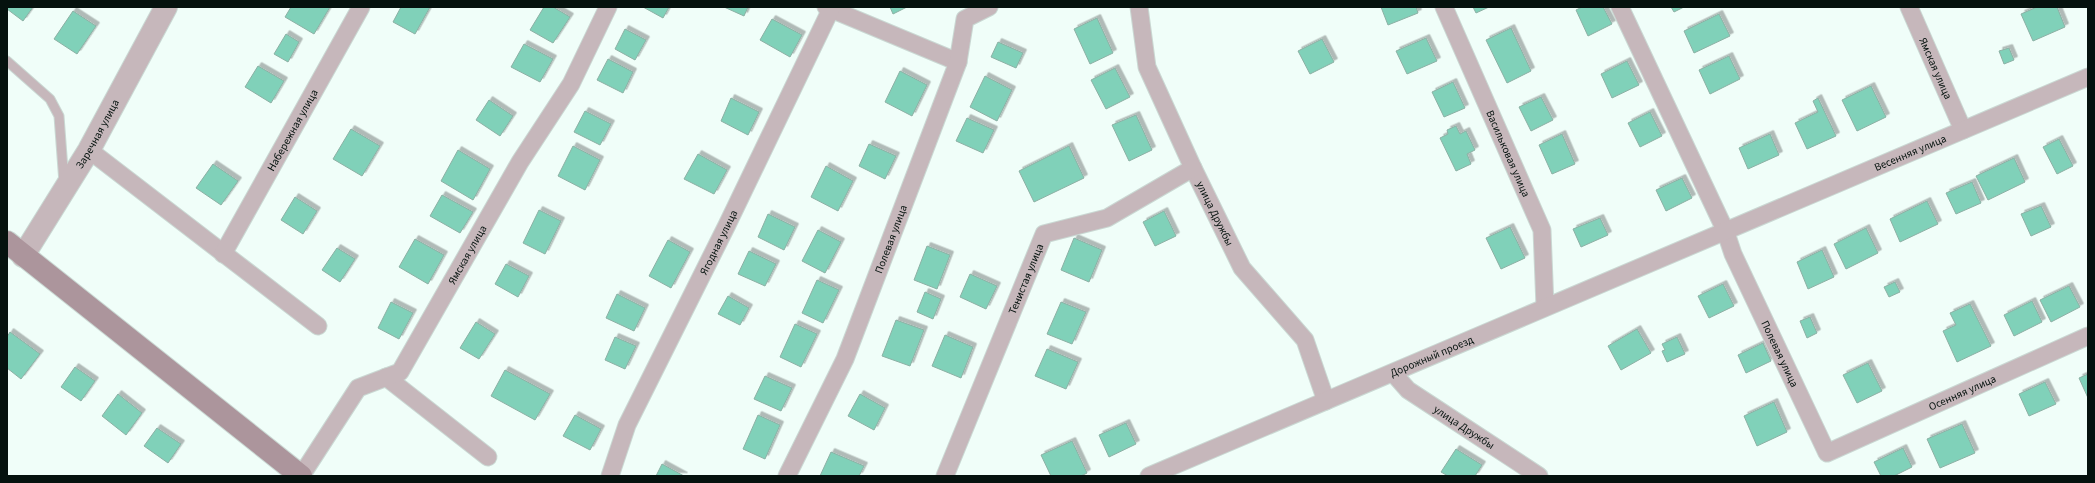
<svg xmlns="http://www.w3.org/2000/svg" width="2095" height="483" viewBox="0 0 2095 483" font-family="'Source Sans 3',sans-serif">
	<defs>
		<filter id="shadow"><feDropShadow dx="3.5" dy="-3.5" stdDeviation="0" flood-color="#0004"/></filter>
	</defs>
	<rect width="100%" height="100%" fill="#f0fef9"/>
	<path fill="#80d1b9" stroke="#8cb0a4" filter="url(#shadow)" d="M7,7h26l-10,14 -16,-12z
		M291,7h39l-16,27 -29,-17z
		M401,7h29l-15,27 -22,-12z
		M544,7h9l17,10 -17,26 -23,-13z
		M643,7h26l-6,11z
		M724,7h24l-4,9z
		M890,7h17l-14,7z
		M1381,7h35l2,6 -30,12z
		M1473,7h16l-13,6z
		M1582,7h21l9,17 -24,12 -12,-26z
		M1671,7h13l-10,5z
		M2037,7h20l8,20 -32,14 -12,-27z
		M73,11l23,15 -19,28 -23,-15z
		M1719,14l11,22 -36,17 -10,-22z
		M1097,18l16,35 -23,11 -16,-35z
		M772,19l30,16 -12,22 -30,-17z
		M1511,28l20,43 -24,12 -21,-43z
		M625,29l21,11 -11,20 -20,-11z
		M286,34l13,8 -11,20 -14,-8z
		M1426,38l11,23 -30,13 -11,-23z
		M1322,39l12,23 -24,12 -12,-23z
		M998,42l25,11 -7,15 -25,-11z
		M524,44l29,15 -13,23 -29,-15z
		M2009,48l5,12 -10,4 -5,-13z
		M1729,56l11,23 -30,15 -11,-24z
		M608,59l25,13 -10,21 -26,-13z
		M1627,61l12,24 -27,13 -11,-24z
		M258,66l26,15 -13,22 -26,-16z
		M1115,68l15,29 -24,12 -15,-29z
		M900,71l27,14 -15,31 -27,-14z
		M985,76l27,14 -15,31 -27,-14z
		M1453,82l12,26 -21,9 -12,-25z
		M1871,86l15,31 -29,14 -15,-31z
		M1541,97l12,23 -22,11 -12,-24z
		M731,98l28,14 -11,23 -27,-14z
		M1818,98l18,38 -29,13 -12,-26 23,-11 -5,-11z
		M489,100l24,16 -13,20 -24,-16z
		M585,111l26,13 -11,21 -26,-13z
		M1650,112l12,24 -22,11 -12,-24z
		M1136,115l16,35 -23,11 -17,-36z
		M967,118l27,12 -11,23 -27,-12z
		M1456,126l4,8 6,-3 9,19 -8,4 4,10 -15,7 -16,-33 8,-4 -1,-4z
		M351,129l29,17 -18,30 -29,-17z
		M1562,134l13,30 -23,10 -13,-29z
		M1770,134l9,21 -31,14 -9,-21z
		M2059,139l14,27 -16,8 -14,-27z
		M869,144l27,12 -11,23 -26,-13z
		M573,146l27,14 -15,30 -27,-14z
		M1069,146l15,32 -50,24 -15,-31z
		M458,150l32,19 -17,31 -32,-19z
		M698,154l29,16 -13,24 -30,-15z
		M2014,158l11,24 -37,18 -12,-24z
		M213,164l25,17 -17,24 -25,-17z
		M826,166l27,15 -15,30 -27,-14z
		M1682,178l10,20 -26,13 -10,-21z
		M1972,182l9,21 -25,11 -10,-21z
		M442,195l31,17 -13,21 -30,-17z
		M295,197l22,14 -14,23 -22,-14z
		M1927,201l11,23 -38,18 -10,-23z
		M2041,206l10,21 -20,9 -10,-22z
		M539,210l22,11 -16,33 -22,-11z
		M1164,211l12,25 -21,10 -12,-24z
		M768,214l27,13 -11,23 -26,-13z
		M1600,218l8,17 -27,12 -8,-18z
		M1510,227l15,31 -24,11 -15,-31z
		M1866,228l12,25 -32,16 -12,-25z
		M818,230l23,12 -16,31 -23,-12z
		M1074,238l28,12 -13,32 -28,-12z
		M415,239l29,16 -16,29 -29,-17z
		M668,240l22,12 -19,36 -22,-12z
		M927,246l23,9 -13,34 -23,-9z
		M337,248l18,11 -15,23 -18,-12z
		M1822,250l12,27 -26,12 -11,-27z
		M749,251l27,13 -11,22 -27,-12z
		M506,264l23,12 -11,21 -23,-13z
		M970,274l27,12 -11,23 -26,-12z
		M817,280l22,10 -16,33 -21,-10z
		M1895,282l5,10 -11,5 -5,-10z
		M1723,284l11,22 -25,12 -11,-22z
		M2069,286l11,21 -29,15 -11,-22z
		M925,292l16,7 -8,20 -16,-7z
		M617,294l28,14 -11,23 -28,-13z
		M728,296l21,12 -9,17 -22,-11z
		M2032,301l10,21 -28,14 -10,-21z
		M391,302l22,11 -14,26 -21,-11z
		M1061,302l25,10 -14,32 -25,-10z
		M1970,304l21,42 -34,16 -14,-31 13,-6 -6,-12z
		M1810,317l7,16 -10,5 -7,-17z
		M896,320l28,10 -14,36 -28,-10z
		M476,322l19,12 -16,25 -19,-11z
		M795,324l22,10 -16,33 -21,-10z
		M1637,329l14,24 -30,17 -13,-24z
		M10,332l30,22 -19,25 -14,-11v-31z
		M945,335l28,12 -12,31 -29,-12z
		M615,337l21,9 -11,23 -20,-9z
		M1677,337l8,17 -18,8 -5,-11 3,-1 -3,-6z
		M1763,343l8,18 -25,12 -8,-18z
		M1047,349l31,13 -12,27 -31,-13z
		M1868,363l14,28 -25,12 -14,-28z
		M75,367l20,14 -14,20 -20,-14z
		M505,370l45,24 -15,26 -44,-24z
		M2088,374v24l-9,-20z
		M765,376l27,12 -11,23 -27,-12z
		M2045,382l11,22 -27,12 -10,-22z
		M118,394l24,19 -16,22 -24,-19z
		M860,394l25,14 -11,22 -26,-14z
		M1774,402l13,30 -30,14 -13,-30z
		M575,415l26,14 -11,21 -27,-14z
		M758,415l22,10 -15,34 -22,-10z
		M1126,423l10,21 -27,13 -10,-22z
		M1962,424l13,29 -35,15 -13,-29z
		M157,428l24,16 -13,19 -24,-17z
		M1072,441l15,32 -6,3h-30l-10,-21z
		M1903,448l9,19 -18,9h-13l-7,-14z
		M1456,449l26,16 -7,11h-27l-7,-4z
		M831,452l33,14 -5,10h-39z
		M662,464l22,12h-28z"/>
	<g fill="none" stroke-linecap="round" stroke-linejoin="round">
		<defs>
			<path id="service" d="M7,61l43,38 9,17 5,67"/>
			<g id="minor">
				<path d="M826,7l132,55"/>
				<path id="s1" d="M1139,7l8,60 46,101 49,100 63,72 21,61"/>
				<path id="s2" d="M1444,7l98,223 3,77"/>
				<path id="s3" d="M1620,7l105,223 8,24 94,199 261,-117"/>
				<path id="s4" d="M1909,7l54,123"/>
				<path d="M89,150l229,176"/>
				<path id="s5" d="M223,254l138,-247"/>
				<path id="s6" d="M1393,373l15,17 131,86"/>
				<path d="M386,377l102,80"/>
				<path id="s7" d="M301,476l57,-88 42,-16 120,-210 51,-78 37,-77"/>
				<path id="s8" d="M610,476l17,-51 100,-200 104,-216"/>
				<path id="s9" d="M787,476l58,-117 113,-297 7,-43 24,-12"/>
				<path id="s10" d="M945,476l99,-242 63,-16 86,-50"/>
				<path id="s11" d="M1149,476l939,-399"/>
			</g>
			<g id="tertiary">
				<path id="s12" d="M23,256l66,-106 77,-143"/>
			</g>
			<path id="secondary" d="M7,242l294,234"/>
		</defs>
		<use href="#service" stroke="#cad8d3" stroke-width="11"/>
		<use href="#minor" stroke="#cad8d3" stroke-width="19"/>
		<use href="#tertiary" stroke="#cad8d3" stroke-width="24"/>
		<use href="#secondary" stroke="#cad8d3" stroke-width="24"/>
		<use href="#service" stroke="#c6b7bb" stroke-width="9"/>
		<use href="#minor" stroke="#c6b7bb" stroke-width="17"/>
		<use href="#tertiary" stroke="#c6b7bb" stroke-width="22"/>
		<use href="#secondary" stroke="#ac959c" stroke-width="22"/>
	</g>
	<g text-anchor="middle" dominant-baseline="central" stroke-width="3" stroke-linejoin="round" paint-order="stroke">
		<g font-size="11" fill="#05120e" stroke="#fff">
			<text stroke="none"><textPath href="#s4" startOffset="67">Ямская улица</textPath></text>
			<text stroke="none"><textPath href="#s5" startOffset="142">Набережная улица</textPath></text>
			<text stroke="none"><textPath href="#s12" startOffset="143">Заречная улица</textPath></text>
			<text stroke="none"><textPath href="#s11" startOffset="827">Весенняя улица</textPath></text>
			<text stroke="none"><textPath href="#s2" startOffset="160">Васильковая улица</textPath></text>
			<text stroke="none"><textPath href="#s1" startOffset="222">улица Дружбы</textPath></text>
			<text stroke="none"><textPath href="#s9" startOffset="259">Полевая улица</textPath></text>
			<text stroke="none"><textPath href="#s8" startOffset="258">Ягодная улица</textPath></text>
			<text stroke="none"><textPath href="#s7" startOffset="285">Ямская улица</textPath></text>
			<text stroke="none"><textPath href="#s10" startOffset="213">Тенистая улица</textPath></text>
			<text stroke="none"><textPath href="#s3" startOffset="382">Полевая улица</textPath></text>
			<text stroke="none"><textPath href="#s11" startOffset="307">Дорожный проезд</textPath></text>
			<text stroke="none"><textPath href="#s3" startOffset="640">Осенняя улица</textPath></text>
			<text stroke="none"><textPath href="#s6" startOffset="90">улица Дружбы</textPath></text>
		</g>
	</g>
	<rect width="2095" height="483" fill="none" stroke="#05120e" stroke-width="16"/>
</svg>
